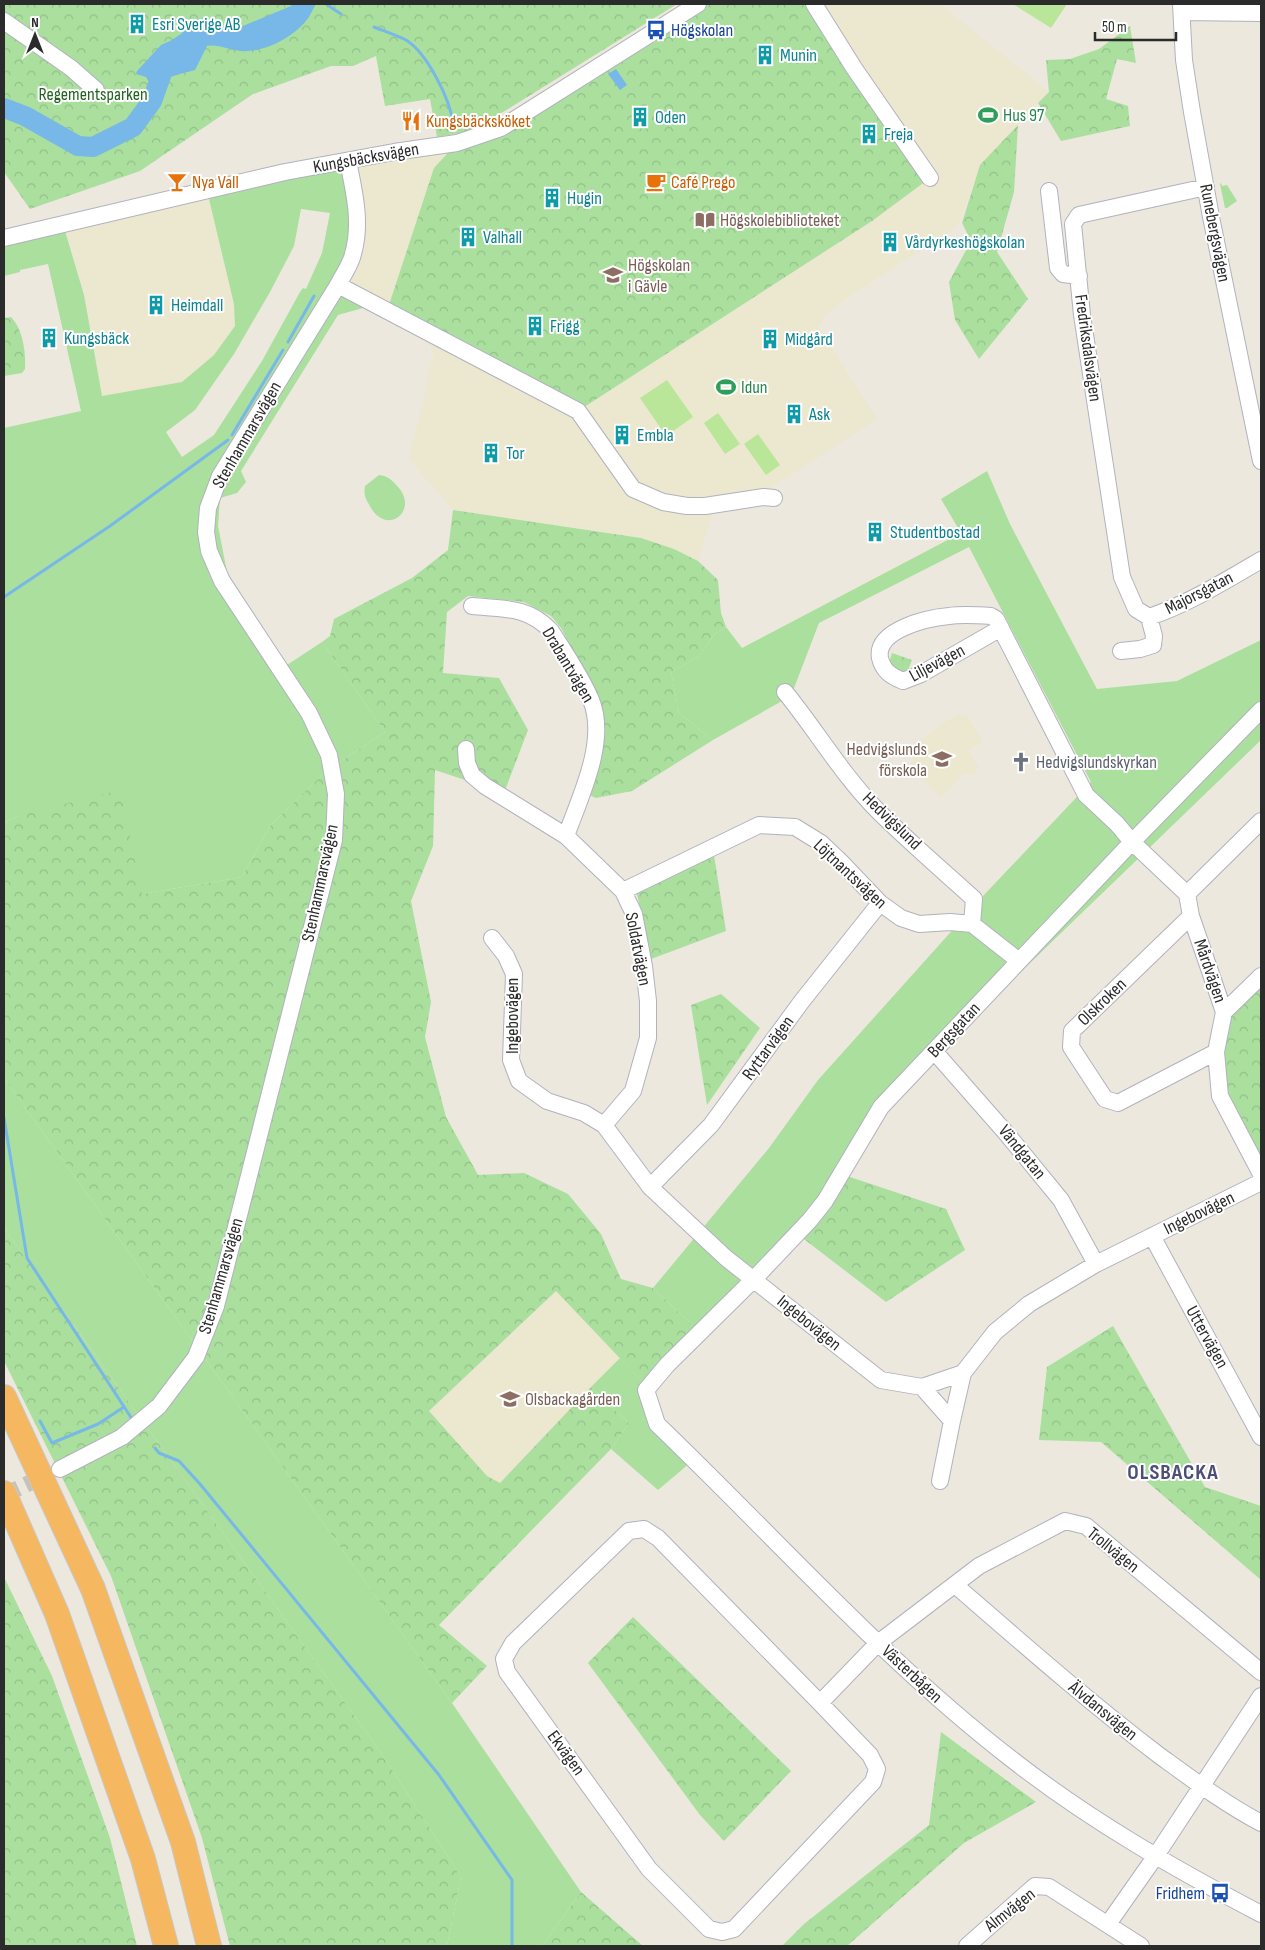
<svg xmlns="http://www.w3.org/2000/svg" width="1265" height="1950" viewBox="0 0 1265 1950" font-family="'Sofia Sans Condensed',sans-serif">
	<defs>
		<pattern id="forest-crowns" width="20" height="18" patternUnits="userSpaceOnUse" patternTransform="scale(1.25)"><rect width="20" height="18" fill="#aadf9e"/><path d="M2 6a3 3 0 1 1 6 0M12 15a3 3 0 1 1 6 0" fill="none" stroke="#92c088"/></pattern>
	</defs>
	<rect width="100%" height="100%" fill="#ece8de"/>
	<path fill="#ece7cf" d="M695,4h245l109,88 -69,73 -22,61 -115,75 -18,15 -6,11 58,92 -106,69 -55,13 -18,60 -24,-12 -33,-11 -188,-28 -44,-51 15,-61 4,-28 6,-17 -7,-11 -64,-34 -25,-23 10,-124 160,-25z
		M209,199l25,105 1,22 -21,29 -32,27 -80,14 -18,-101 -19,-64z
		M957,714l11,2 15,26 -15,8 11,18 -6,6 -9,-1 -23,25 -30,-31 2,-22z
		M556,1291l64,67 -120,125 -13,-7 -59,-64z"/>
	<path fill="#aadf9e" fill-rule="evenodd" d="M348,161l9,62 -19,62 25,23 -25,7 -97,156 5,11 -9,11 -17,5 -2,28 9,46 60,93 35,-23 63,90 -59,39 -56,55 -28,51 -100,17 -122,-79 -16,8v-395l77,-17 -33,-147 -28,6v2l-16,4v-32l61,-13 19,64 18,101 80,-14 32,-27 21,-29 -1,-22 -25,-105 14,-12zM301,209l29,4 -8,40 -16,36 -3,-1 -3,4 -38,69 -48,74 -32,22 -16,-25 29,-22 39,-56 36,-62 24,-46z
		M1221,183l1,3 5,-1 10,16 -10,7h-2l-5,-24z
		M987,471l23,53 87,165 80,-8 84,-41v100l-380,367 -56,94 -121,135 -51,-48 116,-140 49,-68 165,-184 108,-114 -122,-235 -150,76 -25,65 -12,13 -69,39 -34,-27 -8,-41 27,-15 16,-22 12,-8 16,21 219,-115 -20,-34z
		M379,475c9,1 13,5 19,12 21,23 -10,49 -27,21 -4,-7 -8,-12 -6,-22z
		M4,1078l448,625 129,189 -39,54h-95l14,-69 -77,-120 -380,-529z
		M620,1358l33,35 7,27 36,36 -12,12 -26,22 -47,-41 18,-26 -38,-36z"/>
	<path fill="url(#forest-crowns)" d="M4,4h673l-174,108 -38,20 -28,5 -7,-38 -45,7 -9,-50 -23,10h-22l-78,28 -113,77 -110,38 -26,-37z
		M694,4h120l116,174 -58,43 -294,190 -191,-100 47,-143 23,-25 44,-15z
		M1130,26l6,37 -19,-4 -11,40 22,7 2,20 -69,15 -23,-38 11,-11 -3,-32 24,-1 29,-10z
		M1018,125l-4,67 -17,60 31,47 -49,60 -24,-39 -6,-38 22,-41 -9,-18 18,-58z
		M11,317c12,12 15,36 14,52l-3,4 -18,3v-58z
		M453,510l188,28 33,11 24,12 20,19 3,33 5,14 -12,8 -16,22 -27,15 8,41 34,27 -81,51 -36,7 -7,-3 9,-98 -37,-69 -10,-12 -27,-14 -56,-6 -21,16 -4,61 56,5 29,52 -24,63 -69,-23 -2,76 -22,55 20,101 -6,35 21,80 32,58 46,-2 44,21 33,40 20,45 32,9 51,48 -51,57 -97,-102 -127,120 58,65 13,7 91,-96 38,36 -18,26 -172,176 48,41 -35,37 -448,-625v-255l16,-8 100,-25 22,104 100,-17 28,-51 56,-55 59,-39 -63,-90 8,-6 4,-17 78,-41 36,-28z
		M892,653l20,7 -5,13 -19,-6z
		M714,855l12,76 -75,28 -14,-65z
		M1261,976v198l-44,-100 7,-62z
		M721,994l39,34 -53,77 -16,-100z
		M844,1175l102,34 19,41 -79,52 -90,-69z
		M4,1228l380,529 77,120 -14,69h-217l-28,-108 -91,-262 -107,-215z
		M1113,1326l92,161 56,19v74l-160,-138 -62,-2 8,-73z
		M4,1577l48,99 58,162 27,108h-133z
		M633,1617l158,154 -67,70 -24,-26 -112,-152z
		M941,1732l95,70 -72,41 -117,103h-65l22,-22 125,-99z
		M581,1892l62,54h-101z"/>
	<path fill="#bae69a" d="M1013,4h54l-16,24z
		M667,380l26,37 -27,19 -26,-38z
		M718,413l22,31 -15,10 -21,-31z
		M758,434l22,31 -14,10 -22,-31z"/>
	<path fill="#77b8e8" d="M292,4h24c-3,5 -6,12 -10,17 -14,17 -43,32 -65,30 -12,-1 -23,-7 -34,-5l-12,24c-31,9 -29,3 -37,36l-10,-7 1,-17 -3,-5 -10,-3 1,-3 24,-26 9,-4 11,-7 13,-14c23,-6 28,11 45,10l4,-4 48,-20z
		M616,69l11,16 -7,5 -12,-16z"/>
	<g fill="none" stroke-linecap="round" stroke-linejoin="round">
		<path stroke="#77b8e8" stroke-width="3" d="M326,4l15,10
			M374,27c10,4 22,8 32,13 21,13 44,59 47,83
			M288,342l26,-46
			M232,435l51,-85
			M4,597l106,-71 118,-86
			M4,1118l23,140 105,161
			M40,1421l12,22 46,-19 26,-17
			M155,1448l4,5 20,8 21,23 239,291 73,105v66"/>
		<path stroke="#77b8e8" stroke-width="20" d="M4,108l21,8 53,30 15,1 40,-20 19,-26 9,-25"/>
		<path stroke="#c5c2ba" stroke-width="16" stroke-dasharray="16 8" stroke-linecap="butt" d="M4,1495l45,-21"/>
		<defs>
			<path id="minor" d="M814,4l40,64 76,110
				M1181,4l3,56 8,52 19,105 50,244
				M1182,12l79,1
				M4,21l67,47 25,22
				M1206,187l-127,28 -6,9 9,91 40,262 14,32 13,8c37,-12 78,-37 112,-57
				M1049,191l9,77 5,6 16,2
				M4,238l281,-66 109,-20 63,-9 44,-15 197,-124
				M338,285l240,126 55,78 30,13 24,4h18l59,-9 10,1
				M472,606c31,3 56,0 79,25 14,22 30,45 40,69 17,41 -11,97 -25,136
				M1001,628l-80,46 -18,7c-12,-5 -20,-10 -23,-23 -5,-28 47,-40 69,-42 13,-2 28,-1 42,0l5,3 90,176 31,29 15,18 55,52 4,22 33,96 -8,40 4,44 41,78
				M1121,651l19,-2 13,-4 1,-9 -5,-19
				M785,692c31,38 56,81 91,117 31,31 65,60 98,90l-2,25
				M1261,710l-129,132 -251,265 -56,94 -15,19 -56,59 -87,86 -21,25 11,34c118,113 227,237 357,337 77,60 161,108 247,153
				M466,749l1,14 5,12 13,11 81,50 57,55 11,23 10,52 4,35v37l-15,53 -29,34
				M623,891l136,-66 36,2 26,16 20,19 39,41 21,15 18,6 31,-2 22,2 47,37
				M1187,894l74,-73
				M1191,916l-119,115 -1,16 34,52 13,4 98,-51
				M492,938l14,18 8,18 -3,86 8,21 28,20 37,12 20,12 46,62 76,71 155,122 41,7 41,-14 32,-41 34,-28 67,-40 165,-82
				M1224,1012l37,-36
				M934,1051l72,82 55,67 35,64
				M650,1187l61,-62 91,-124 78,-98
				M1152,1236l109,201
				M922,1387l30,34 11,-48
				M60,1469l62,-32 37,-31 37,-49 20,-51 118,-466 2,-46 -7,-39 -20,-42 -87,-132 -13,-30 -3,-19 2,-24 12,-32 118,-191c5,-10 13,-21 15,-31 9,-31 1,-63 -5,-93
				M940,1481l12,-60
				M955,1585c67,58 134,117 205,171 33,24 65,48 101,67
				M820,1703l50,52 7,14 -4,13 -139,147 -12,3 -13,-3 -60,-60 -142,-197 -3,-13 9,-16 116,-112 15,-2 14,9 162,165 58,-60 101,-77 86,-45 21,5 175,146
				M1108,1924l47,-67 106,-161
				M967,1946l68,-60 14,1 92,59"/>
			<path id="highway" d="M4,1397l89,192 90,253 26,104
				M4,1493l53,121 86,245 23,87"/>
		</defs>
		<use href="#minor" stroke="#b1b2be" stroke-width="18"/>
		<use href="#highway" stroke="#c8c8c8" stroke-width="26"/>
		<use href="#minor" stroke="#fff" stroke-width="16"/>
		<use href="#highway" stroke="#f5b860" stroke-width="24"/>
	</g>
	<defs>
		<symbol id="building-bare" viewBox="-9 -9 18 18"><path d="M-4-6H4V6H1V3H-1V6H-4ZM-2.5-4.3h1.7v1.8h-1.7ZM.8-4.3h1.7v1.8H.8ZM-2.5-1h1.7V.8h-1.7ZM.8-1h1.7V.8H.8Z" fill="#0f9aa8" stroke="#fff" stroke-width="2.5" paint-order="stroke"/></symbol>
		<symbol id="bus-bare" viewBox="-9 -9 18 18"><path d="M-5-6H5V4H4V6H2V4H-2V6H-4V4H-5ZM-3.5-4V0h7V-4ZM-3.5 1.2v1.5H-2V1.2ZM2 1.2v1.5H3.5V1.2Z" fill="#1a4fb4" stroke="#fff" stroke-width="2.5" paint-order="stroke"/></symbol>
		<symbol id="stadium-bare" viewBox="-9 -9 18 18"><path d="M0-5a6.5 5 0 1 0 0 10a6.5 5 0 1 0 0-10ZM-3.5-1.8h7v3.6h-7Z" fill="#2e9e5b" stroke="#fff" stroke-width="2.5" paint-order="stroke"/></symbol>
		<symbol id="restaurant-bare" viewBox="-9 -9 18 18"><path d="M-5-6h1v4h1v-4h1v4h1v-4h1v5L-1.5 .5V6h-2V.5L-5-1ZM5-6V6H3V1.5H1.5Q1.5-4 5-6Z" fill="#e8710a" stroke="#fff" stroke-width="2.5" paint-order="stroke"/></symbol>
		<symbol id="bar-bare" viewBox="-9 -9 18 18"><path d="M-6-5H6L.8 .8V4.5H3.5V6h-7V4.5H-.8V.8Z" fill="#e8710a" stroke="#fff" stroke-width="2.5" paint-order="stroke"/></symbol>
		<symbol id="cafe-bare" viewBox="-9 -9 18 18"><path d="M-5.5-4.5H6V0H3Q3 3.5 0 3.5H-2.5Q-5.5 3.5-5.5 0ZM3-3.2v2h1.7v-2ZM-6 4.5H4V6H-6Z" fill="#e8710a" stroke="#fff" stroke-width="2.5" paint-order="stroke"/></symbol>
		<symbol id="library-bare" viewBox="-9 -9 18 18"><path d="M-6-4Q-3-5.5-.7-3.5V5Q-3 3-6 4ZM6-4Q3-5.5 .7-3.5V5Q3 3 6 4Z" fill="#8d6e63" stroke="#fff" stroke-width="2.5" paint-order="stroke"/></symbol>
		<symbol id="university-bare" viewBox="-9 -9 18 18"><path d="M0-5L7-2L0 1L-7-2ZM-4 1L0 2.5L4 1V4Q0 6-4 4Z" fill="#8d6e63" stroke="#fff" stroke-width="2.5" paint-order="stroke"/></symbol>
		<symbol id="school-bare" viewBox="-9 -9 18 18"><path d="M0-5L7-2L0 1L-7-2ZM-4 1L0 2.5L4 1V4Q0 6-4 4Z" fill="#8d6e63" stroke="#fff" stroke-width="2.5" paint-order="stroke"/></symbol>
		<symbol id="church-bare" viewBox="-9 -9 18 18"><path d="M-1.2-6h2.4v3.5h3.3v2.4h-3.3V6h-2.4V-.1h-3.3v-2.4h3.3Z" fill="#6b7280" stroke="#fff" stroke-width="2.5" paint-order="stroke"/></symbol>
	</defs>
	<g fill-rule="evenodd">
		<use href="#building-bare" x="123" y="10" width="28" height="28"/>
		<use href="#bus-bare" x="642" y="16" width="28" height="28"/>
		<use href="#building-bare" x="751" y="41" width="28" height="28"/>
		<use href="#stadium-bare" x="974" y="101" width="28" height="28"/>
		<use href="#building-bare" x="626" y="103" width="28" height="28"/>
		<use href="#restaurant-bare" x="397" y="107" width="28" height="28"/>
		<use href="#building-bare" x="855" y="120" width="28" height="28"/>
		<use href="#bar-bare" x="163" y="168" width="28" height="28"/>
		<use href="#cafe-bare" x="642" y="168" width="28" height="28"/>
		<use href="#building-bare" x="538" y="184" width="28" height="28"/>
		<use href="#library-bare" x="691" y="206" width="28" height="28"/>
		<use href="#building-bare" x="454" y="223" width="28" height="28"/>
		<use href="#building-bare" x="876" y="228" width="28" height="28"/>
		<use href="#university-bare" x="599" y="261" width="28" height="28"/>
		<use href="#building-bare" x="142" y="291" width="28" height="28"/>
		<use href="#building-bare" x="521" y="312" width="28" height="28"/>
		<use href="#building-bare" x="35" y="324" width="28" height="28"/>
		<use href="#building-bare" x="756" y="325" width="28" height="28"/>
		<use href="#stadium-bare" x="712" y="373" width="28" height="28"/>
		<use href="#building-bare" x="780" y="400" width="28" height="28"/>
		<use href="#building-bare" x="608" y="421" width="28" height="28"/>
		<use href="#building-bare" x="477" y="439" width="28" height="28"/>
		<use href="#building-bare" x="861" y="518" width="28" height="28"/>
		<use href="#school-bare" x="928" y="745" width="28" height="28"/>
		<use href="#church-bare" x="1007" y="748" width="28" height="28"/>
		<use href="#school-bare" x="496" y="1385" width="28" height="28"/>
		<use href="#bus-bare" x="1206" y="1879" width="28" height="28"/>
	</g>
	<g text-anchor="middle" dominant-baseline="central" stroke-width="4" stroke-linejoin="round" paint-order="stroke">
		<g font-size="18" fill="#0d838f" stroke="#fff" text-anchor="start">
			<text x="152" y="24">Esri Sverige AB</text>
			<text x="780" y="55">Munin</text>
			<text x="655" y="117">Oden</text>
			<text x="884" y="134">Freja</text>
			<text x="567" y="198">Hugin</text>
			<text x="483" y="237">Valhall</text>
			<text x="905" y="242">Vårdyrkeshögskolan</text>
			<text x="171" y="305">Heimdall</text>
			<text x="550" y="326">Frigg</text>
			<text x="64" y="338">Kungsbäck</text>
			<text x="785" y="339">Midgård</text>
			<text x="809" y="414">Ask</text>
			<text x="637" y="435">Embla</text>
			<text x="506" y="453">Tor</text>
			<text x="890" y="532">Studentbostad</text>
		</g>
		<g font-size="18" fill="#164399" stroke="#fff" text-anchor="start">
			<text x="671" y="30">Högskolan</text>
			<text x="1205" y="1893" text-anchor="end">Fridhem</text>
		</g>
		<g font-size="18" fill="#22641f" stroke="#fff">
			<text x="93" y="94">Regementsparken</text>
		</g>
		<g font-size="18" fill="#27864d" stroke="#fff" text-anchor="start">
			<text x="1003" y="115">Hus 97</text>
			<text x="741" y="387">Idun</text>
		</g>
		<g font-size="18" fill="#c56008" stroke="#fff" text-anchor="start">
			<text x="426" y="121">Kungsbäcksköket</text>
			<text x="192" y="182">Nya Vall</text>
			<text x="671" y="182">Café Prego</text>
		</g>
		<g font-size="18" fill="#2b2b2b" stroke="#fff">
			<text transform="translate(366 158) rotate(-10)">Kungsbäcksvägen</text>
			<text transform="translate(1215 233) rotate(79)">Runebergsvägen</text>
			<text transform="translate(1088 348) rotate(82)">Fredriksdalsvägen</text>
			<text transform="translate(247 435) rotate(-60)">Stenhammarsvägen</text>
			<text transform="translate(1199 593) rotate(-27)">Majorsgatan</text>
			<text transform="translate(937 663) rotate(-28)">Liljevägen</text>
			<text transform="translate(568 665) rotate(59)">Drabantvägen</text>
			<text transform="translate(892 821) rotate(44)">Hedvigslund</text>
			<text transform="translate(850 874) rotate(43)">Löjtnantsvägen</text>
			<text transform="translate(320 883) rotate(-78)">Stenhammarsvägen</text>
			<text transform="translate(638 949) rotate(79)">Soldatvägen</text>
			<text transform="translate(1210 971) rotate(71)">Mårdvägen</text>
			<text transform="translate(1102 1002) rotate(-44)">Olskroken</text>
			<text transform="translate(512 1016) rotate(-90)">Ingebovägen</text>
			<text transform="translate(954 1030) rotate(-47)">Bergsgatan</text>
			<text transform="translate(768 1048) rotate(-54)">Ryttarvägen</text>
			<text transform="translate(1022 1152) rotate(51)">Vändgatan</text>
			<text transform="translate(1199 1213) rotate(-26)">Ingebovägen</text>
			<text transform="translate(221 1276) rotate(-74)">Stenhammarsvägen</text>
			<text transform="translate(809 1323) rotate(39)">Ingebovägen</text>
			<text transform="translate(1207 1337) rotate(61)">Uttervägen</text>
			<text transform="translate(1113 1550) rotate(39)">Trollvägen</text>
			<text transform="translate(912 1674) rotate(43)">Västerbågen</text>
			<text transform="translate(1103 1711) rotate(39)">Älvdansvägen</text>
			<text transform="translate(566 1753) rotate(54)">Ekvägen</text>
			<text transform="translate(1010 1910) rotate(-38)">Almvägen</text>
		</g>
		<g font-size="18" fill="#785e54" stroke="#fff" text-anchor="start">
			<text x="720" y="220">Högskolebiblioteket</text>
			<text x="628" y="265">Högskolan<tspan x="628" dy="21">i Gävle</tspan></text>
			<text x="927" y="749" text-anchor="end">Hedvigslunds<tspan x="927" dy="21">förskola</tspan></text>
			<text x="525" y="1399">Olsbackagården</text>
		</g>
		<g font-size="18" fill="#5b616d" stroke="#fff" text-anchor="start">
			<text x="1036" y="762">Hedvigslundskyrkan</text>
		</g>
		<g font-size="22" font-weight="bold" letter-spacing="1" fill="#4e4f79" stroke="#fff">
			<text x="1173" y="1472">OLSBACKA</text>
		</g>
	</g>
	<rect width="1265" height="1950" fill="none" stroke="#2b2b2b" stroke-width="10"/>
	<g transform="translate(35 35)" stroke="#ffffff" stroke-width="4" paint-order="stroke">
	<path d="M0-4L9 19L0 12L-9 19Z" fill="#2b2b2b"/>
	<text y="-8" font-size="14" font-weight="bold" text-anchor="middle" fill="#2b2b2b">N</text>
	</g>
	<path d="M1095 32v8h81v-8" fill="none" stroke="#2b2b2b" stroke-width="2.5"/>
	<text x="1102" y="32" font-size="15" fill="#2b2b2b" stroke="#ffffff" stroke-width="4" paint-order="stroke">50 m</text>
</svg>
